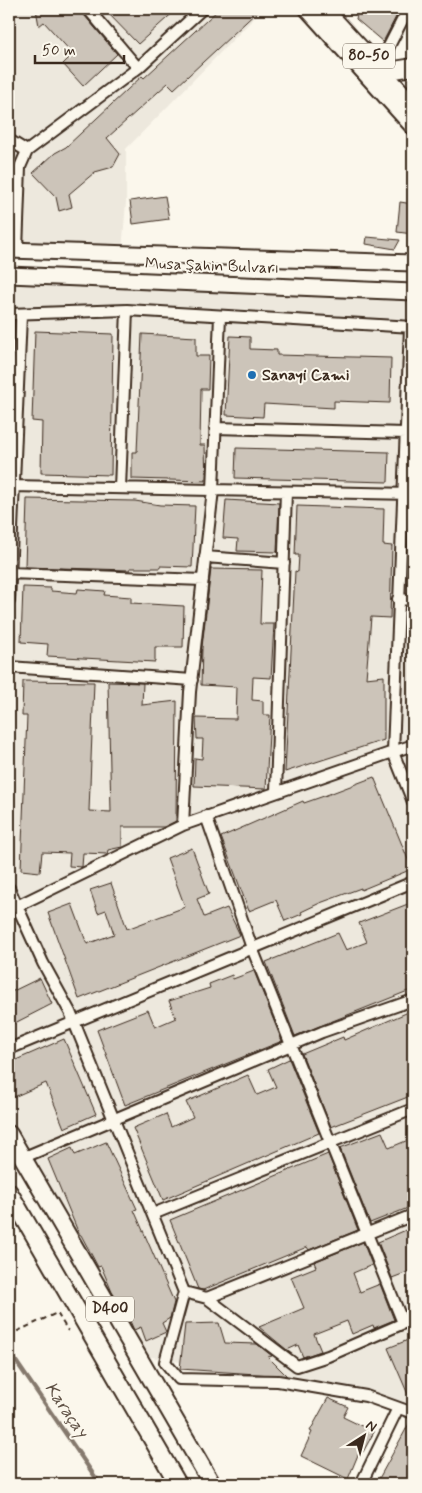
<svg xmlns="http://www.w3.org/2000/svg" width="422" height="1493" viewBox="0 0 422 1493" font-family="Mynerve,sans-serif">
	<rect width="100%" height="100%" fill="#fbf7ec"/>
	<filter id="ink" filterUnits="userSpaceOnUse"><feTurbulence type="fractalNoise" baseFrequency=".02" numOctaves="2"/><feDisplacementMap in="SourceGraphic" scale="10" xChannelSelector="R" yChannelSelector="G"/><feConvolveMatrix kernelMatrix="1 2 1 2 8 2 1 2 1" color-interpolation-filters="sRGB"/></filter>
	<g filter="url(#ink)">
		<path fill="#ede8dd" d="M9,9h254l-137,140v53l-4,49 -113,-7z
			M9,274l404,22v1122l-108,-34 -159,-28 -137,-233z"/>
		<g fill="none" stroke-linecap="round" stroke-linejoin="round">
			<path stroke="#85796d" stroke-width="4" d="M9,1351l91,133"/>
		</g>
		<path fill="#ccc4b9" stroke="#3b2a1e" d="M36,9h43l38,45 -34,32 -20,-22 10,-10 -29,-32 -5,4z
			M104,9h73l-39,35z
			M219,9h41l-86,80 -6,-6 -61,55 13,16 -7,13 -18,5 -26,22 3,13 -13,4 -3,-14 -23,-24 22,-20 11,-6 76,-71 2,2z
			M358,9h42l-17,33 -27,-23z
			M165,196l4,23 -36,5 -3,-23z
			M400,202l13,2v30l-16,-2z
			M367,237l33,3 -5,9 -29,-5z
			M35,331l78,3 -2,141 -70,-2 1,-51 -10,-1z
			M142,334l54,3v19h13l-1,33h-7l-1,56h5l1,36 -74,-2v-27h5z
			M230,336l20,1v12l27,1v5l114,3 -1,45 -56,-2v7l-70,-4 -1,13 -37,-2z
			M236,448l153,4 -1,30 -153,-4z
			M27,499l108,2 25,4 35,1 -3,61 -32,-1v2h-30v2l-105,-3z
			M226,500l53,3 -2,49 -40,-1 1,-12 -15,-1z
			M297,506l87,3 -1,36 9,1 -2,72 -19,-1 -5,61 18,-2v64l-99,32 10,-201 3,1 1,-17h-4z
			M211,569l51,1 -2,54h14l-3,54 -18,-1 -1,23 11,1v14h7l-4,74 -72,-3 1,-28 7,1 1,-20h-6l-1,-21 40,1 1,-32 -36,-2 1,-38z
			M23,587l28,1v3l26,2 1,-4 27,2 -1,4 27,2v6l53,3 -1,41h-28v15l-108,-6 1,-12 -27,-2z
			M23,681l71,1 -5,129 22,1 -3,-130 35,1 -1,22 35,-4 -1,120 -12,6h-42v20l-14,3 -1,4 -24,-1 -1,14 -13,-1 1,-13 -28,-1 -2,20 -19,-2 6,-154h-5z
			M374,777l38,92 -51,21v-2l-41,15 -19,9 1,2 -17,7 -9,-21 -27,11 -28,-74 82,-36 1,2 20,-7z
			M192,848l17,46 -12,5 7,18 23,-9 13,27 -161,64 -31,-86 24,-9 15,40 27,-10 -8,-24 -8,3 -8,-23 21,-7 16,46 58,-22 -18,-49z
			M413,902v87l-118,47 -29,-74 72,-29 8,17 21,-8 -8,-19z
			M254,971l28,70 -157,64 -28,-75 51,-20 7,17 21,-9 -7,-17 41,-13 -1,-4 23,-9 1,4z
			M40,978l12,26 -43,22v-33z
			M413,1010v68l-3,1 3,16 -82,32 -29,-73 41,-17 1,3z
			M64,1039l32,75 -32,14 -18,-45 -37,16v-36z
			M289,1059l30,74 -156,67 -30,-72 33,-14 5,13 22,-10 -7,-15 62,-27 9,20 19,-8 -8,-18z
			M382,1132l7,16 24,-10v68l-43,17 -30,-75z
			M106,1142l31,67 -3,1 40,92 -4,16 -8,5 4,9 -20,9 -5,-14 -7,3 -15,-33 -3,1 -4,-6 -11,-26 -3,1 -17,-32 -2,-1 -31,-75 24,-11 3,7z
			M328,1154l30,76 -49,20 -2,-3 -104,43 -5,-1 -28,-69z
			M413,1227v43l-21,8 -14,-36z
			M363,1242l9,23 -19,8 7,19 20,-8 14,36 -20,8 -1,-3 -21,9 -5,-13 -33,13 7,17 -18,6 -5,-12 -11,5 -28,-23 45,-19 -13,-31 25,-10 -2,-5z
			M219,1323l6,20 32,1 15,12 -4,1 19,19 -107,-7 5,-45z
			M413,1338v68l-25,-58z
			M328,1398l20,9 -5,10 31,15 -11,20 -3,-2 -12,29 -47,-23 11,-24 -2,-1z
			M411,1420h2v51l-7,13h-30z"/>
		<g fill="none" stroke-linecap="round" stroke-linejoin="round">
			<defs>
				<path id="minor" d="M88,9l50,59
					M371,59l15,-7 22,-43
					M9,140l18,11
					M17,250l3,-83 7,-16 111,-83 64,-59
					M9,314l118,-4 286,17
					M410,327l-17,425 20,50
					M215,428l190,5
					M9,474h4l-1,12 401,8
					M120,488l7,-178
					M205,557l79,6
					M10,573l193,7
					M398,599l15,1
					M9,601l12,-286
					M9,667l183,13
					M276,792l10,-300
					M206,816l46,132 151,375
					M183,825l7,-133 23,-202 7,-174
					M9,888l34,75 27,49 114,280 -19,70 14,17 99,2 88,15 47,17
					M17,906l166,-81 230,-80
					M9,1049l404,-167
					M22,1158l300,-126 91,-32
					M153,1214l260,-105
					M184,1292l23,6 206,-83
					M207,1298l90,68 31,-10 85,-37
					M361,1484l37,-76"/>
				<path id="primary" d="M9,250l404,13
					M9,275l404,17"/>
				<path id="trunk" d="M308,9l105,117
					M324,9l89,96
					M382,72l31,-5
					M9,1134l203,350
					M9,1192l169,292"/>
			</defs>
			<use href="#minor" stroke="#3b2a1e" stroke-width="14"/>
			<use href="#primary" stroke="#3b2a1e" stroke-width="19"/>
			<use href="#trunk" stroke="#3b2a1e" stroke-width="20"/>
			<path stroke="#3b2a1e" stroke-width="2" stroke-dasharray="5 4" stroke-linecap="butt" d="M9,1335l48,-22 11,18"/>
			<use href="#minor" stroke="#fbf7ec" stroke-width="10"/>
			<use href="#primary" stroke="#fbf7ec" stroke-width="15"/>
			<use href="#trunk" stroke="#fbf7ec" stroke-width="16"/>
		</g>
	</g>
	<circle fill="#1f6fb2" stroke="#fbf7ec" stroke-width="2" cx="252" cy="375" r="5"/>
	<g text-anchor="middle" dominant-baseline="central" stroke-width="4" stroke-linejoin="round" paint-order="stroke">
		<g fill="#fbf7ec" stroke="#75685c" stroke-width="1">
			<rect x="343" y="43.5" width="52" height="25" rx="4"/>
			<rect x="86" y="1296.5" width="48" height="25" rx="4"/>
		</g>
		<g font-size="15" font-weight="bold" fill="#3b2a1e">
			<text x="369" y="56">80-50</text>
			<text x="110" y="1309">D400</text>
		</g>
		<g font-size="16" fill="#3b2a1e" stroke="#fbf7ec">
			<text transform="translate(212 266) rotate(2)">Musa Şahin Bulvarı</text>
		</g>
		<g font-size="16" font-weight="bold" fill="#3b2a1e" stroke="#fbf7ec" text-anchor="start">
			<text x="262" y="375">Sanayi Cami</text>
		</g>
		<g font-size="18" font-style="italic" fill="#605246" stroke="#fbf7ec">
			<text transform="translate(66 1410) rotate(56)">Karaçay</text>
		</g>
	</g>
	<rect width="422" height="1493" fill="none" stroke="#fbf7ec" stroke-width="30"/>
	<rect x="15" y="15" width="392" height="1463" fill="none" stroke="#3b2a1e" stroke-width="2" filter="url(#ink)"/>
	<g transform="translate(364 1436) rotate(36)" stroke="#fbf7ec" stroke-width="4" paint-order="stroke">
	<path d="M0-4L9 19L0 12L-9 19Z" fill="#3b2a1e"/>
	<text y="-8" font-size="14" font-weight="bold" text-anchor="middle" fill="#3b2a1e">N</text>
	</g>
	<path d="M35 55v8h89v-8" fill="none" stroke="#3b2a1e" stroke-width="2.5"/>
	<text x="42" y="55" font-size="15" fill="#3b2a1e" stroke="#fbf7ec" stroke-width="4" paint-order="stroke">50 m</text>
</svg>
